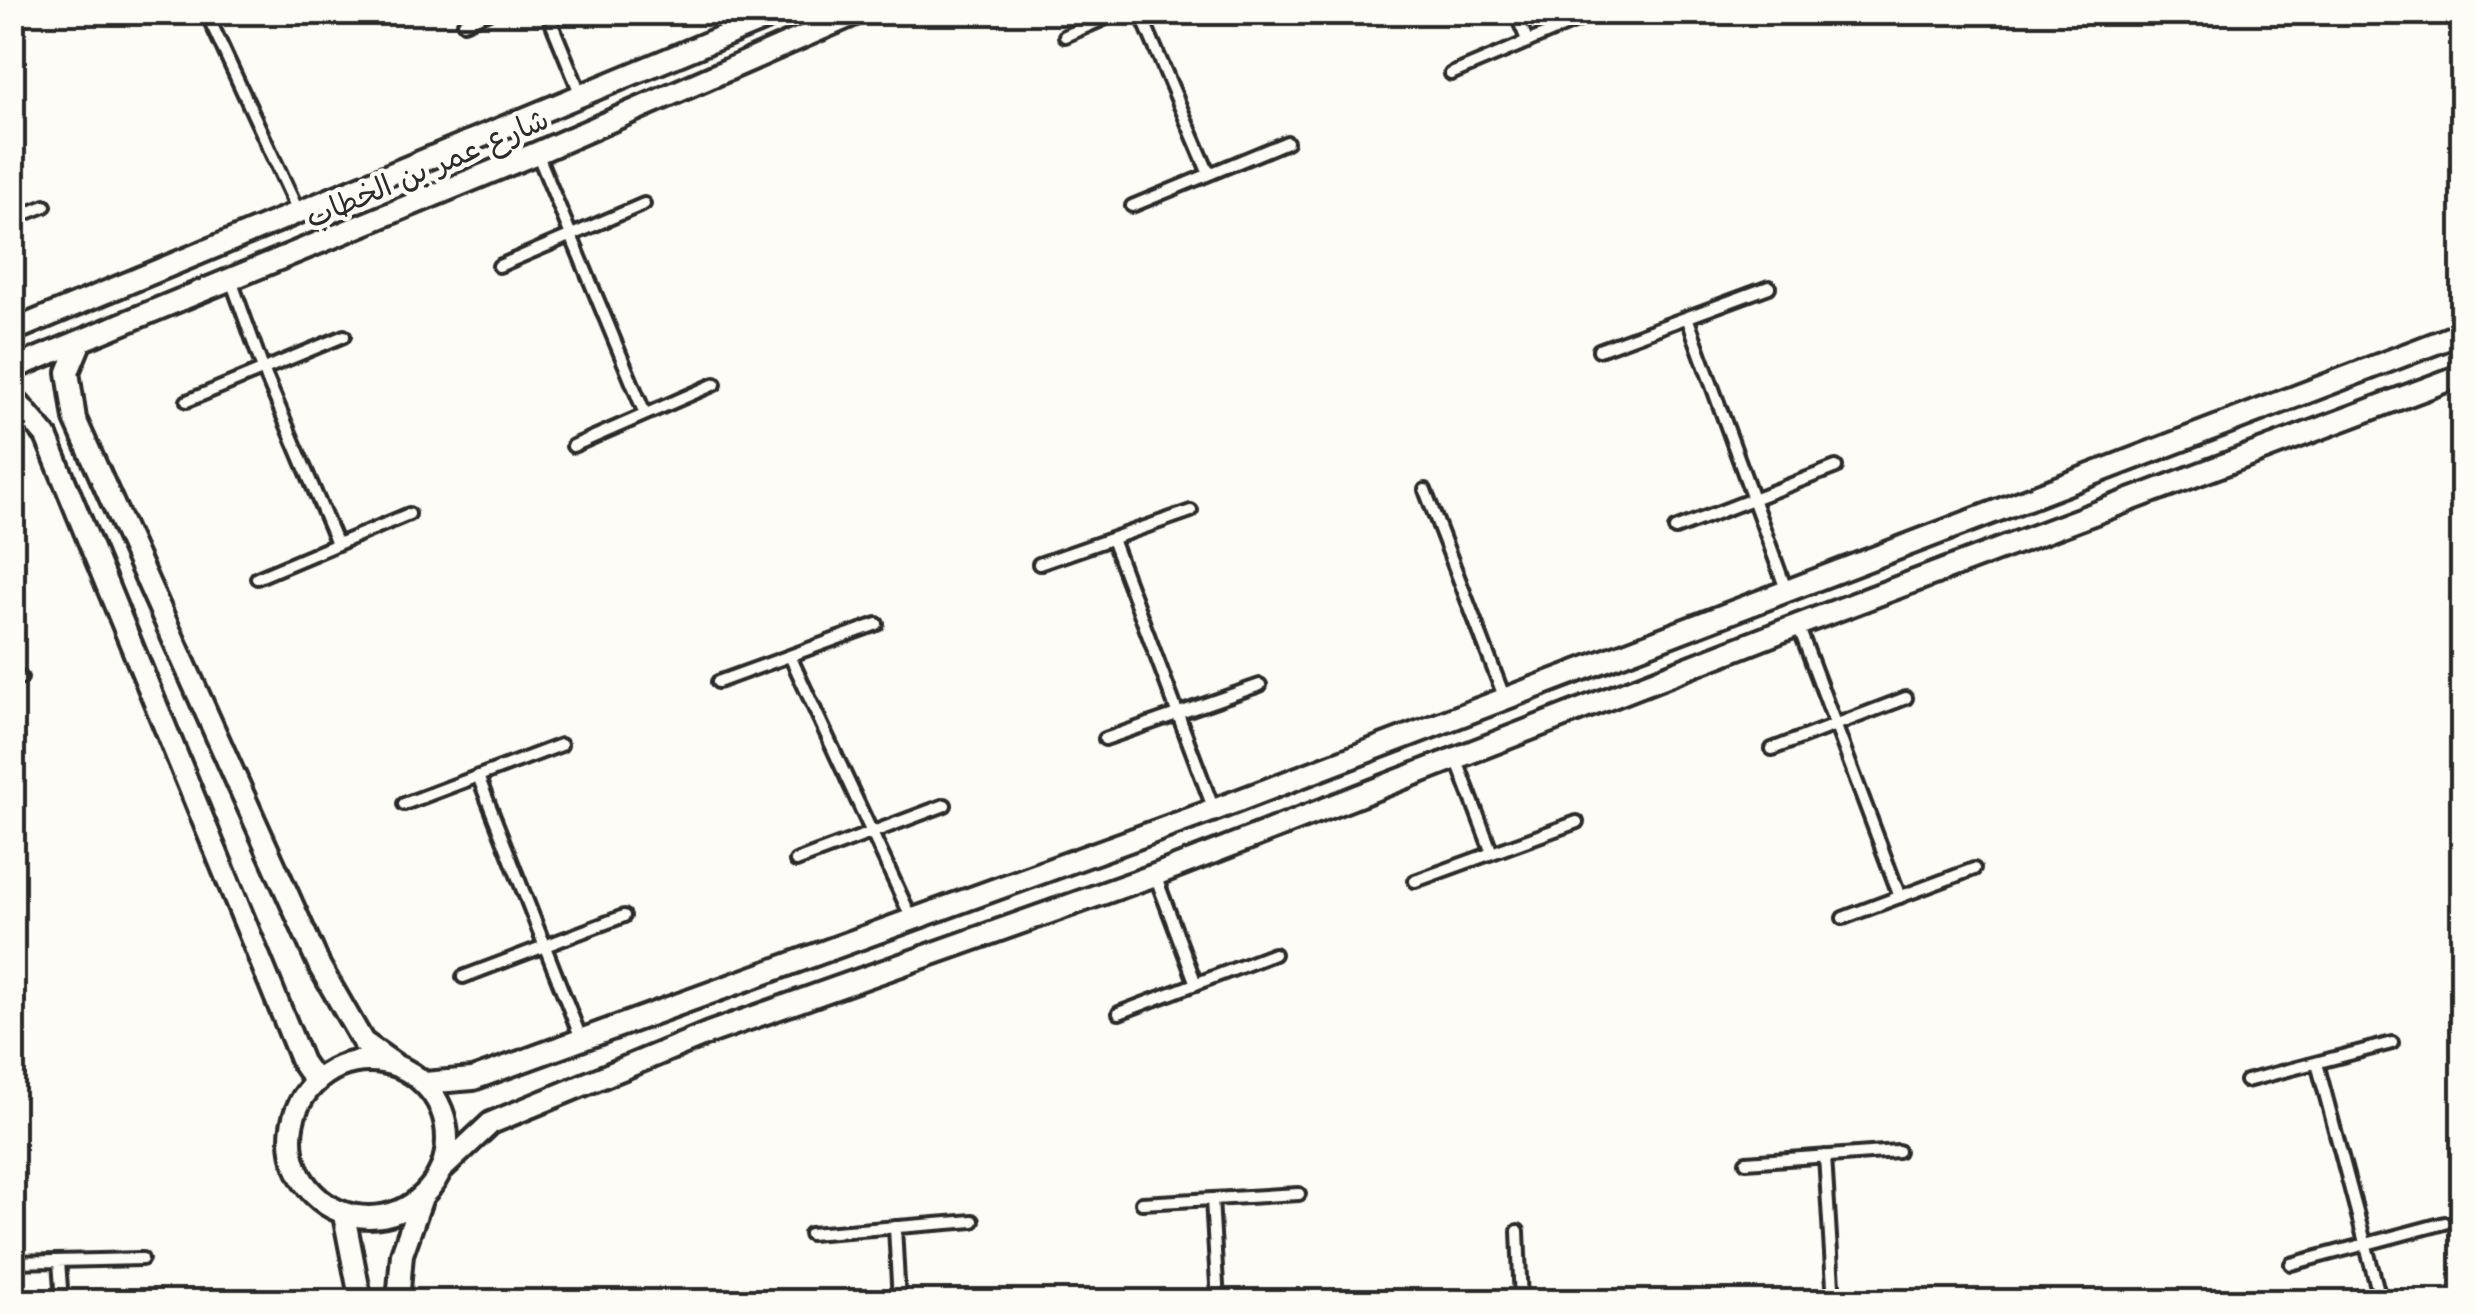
<svg xmlns="http://www.w3.org/2000/svg" width="2475" height="1314" viewBox="0 0 2475 1314" font-family="'Playpen Sans','Playpen Sans Arabic',sans-serif">
	<rect width="100%" height="100%" fill="#fdfcf7"/>
	<filter id="ink" filterUnits="userSpaceOnUse"><feTurbulence type="fractalNoise" baseFrequency=".01" numOctaves="2"/><feDisplacementMap in="SourceGraphic" scale="20" xChannelSelector="R" yChannelSelector="G"/><feConvolveMatrix kernelMatrix="1 2 1 2 8 2 1 2 1" color-interpolation-filters="sRGB"/></filter>
	<g filter="url(#ink)">
		<g fill="none" stroke-linecap="round" stroke-linejoin="round">
			<defs>
				<path id="service" d="M206,12l93,201
					M547,12l34,83
					M1140,12l69,162
					M1515,12l13,30
					M464,23l25,-11
					M1065,36l55,-24
					M1451,74l147,-62
					M537,153l108,261
					M1132,206l155,-64
					M12,219l33,-13
					M499,266l145,-62
					M231,280l32,89 74,175
					M1687,317l100,275
					M1599,350l170,-63
					M187,401l157,-65
					M573,446l142,-62
					M1425,490l80,209
					M1675,529l161,-62
					M1112,539l102,271
					M1039,564l152,-53
					M257,578l152,-64
					M1798,625l102,272
					M790,656l122,263
					M12,682l9,-4
					M718,682l159,-58
					M1105,739l155,-54
					M1772,749l134,-51
					M1456,758l36,95
					M478,776l104,265
					M404,804l157,-59
					M796,861l149,-56
					M1155,875l41,109
					M1415,881l162,-59
					M1843,918l131,-49
					M463,977l161,-61
					M1119,1013l155,-59
					M2317,1063l64,239
					M2246,1081l146,-38
					M1825,1156l9,146
					M1746,1162l152,-11
					M1212,1199l6,103
					M1142,1203l157,-9
					M895,1227l4,75
					M1518,1231l3,71
					M810,1234l163,-13
					M59,1261l3,41
					M12,1262l130,-3
					M2291,1264l154,-41"/>
				<path id="minor" d="M12,331l770,-319
					M80,343l-12,29 7,47 245,548 43,75 31,22
					M12,369l525,-216 323,-141
					M12,396l34,40 256,626 14,20
					M291 1139a78 78 0 1 1 156 0a78 78 0 1 1-156 0Z
					M424,1083l49,-4 741,-269 1248,-477
					M443,1168l48,-45 218,-90 446,-158 643,-250 664,-250
					M344,1215l17,87
					M398,1302l4,-48 20,-57"/>
			</defs>
			<use href="#service" stroke="#2b2b2b" stroke-width="18"/>
			<use href="#minor" stroke="#2b2b2b" stroke-width="28"/>
			<use href="#service" stroke="#fdfcf7" stroke-width="10"/>
			<use href="#minor" stroke="#fdfcf7" stroke-width="20"/>
		</g>
	</g>
	<g text-anchor="middle" dominant-baseline="central" stroke-width="9" stroke-linejoin="round" paint-order="stroke">
		<g font-size="30" fill="#2b2b2b" stroke="#fdfcf7">
			<text transform="translate(426 166) rotate(-23)">شارع عمر بن الخطاب</text>
		</g>
	</g>
	<rect width="2475" height="1314" fill="none" stroke="#fdfcf7" stroke-width="50"/>
	<rect x="25" y="25" width="2425" height="1264" fill="none" stroke="#2b2b2b" stroke-width="4" filter="url(#ink)"/>
</svg>
